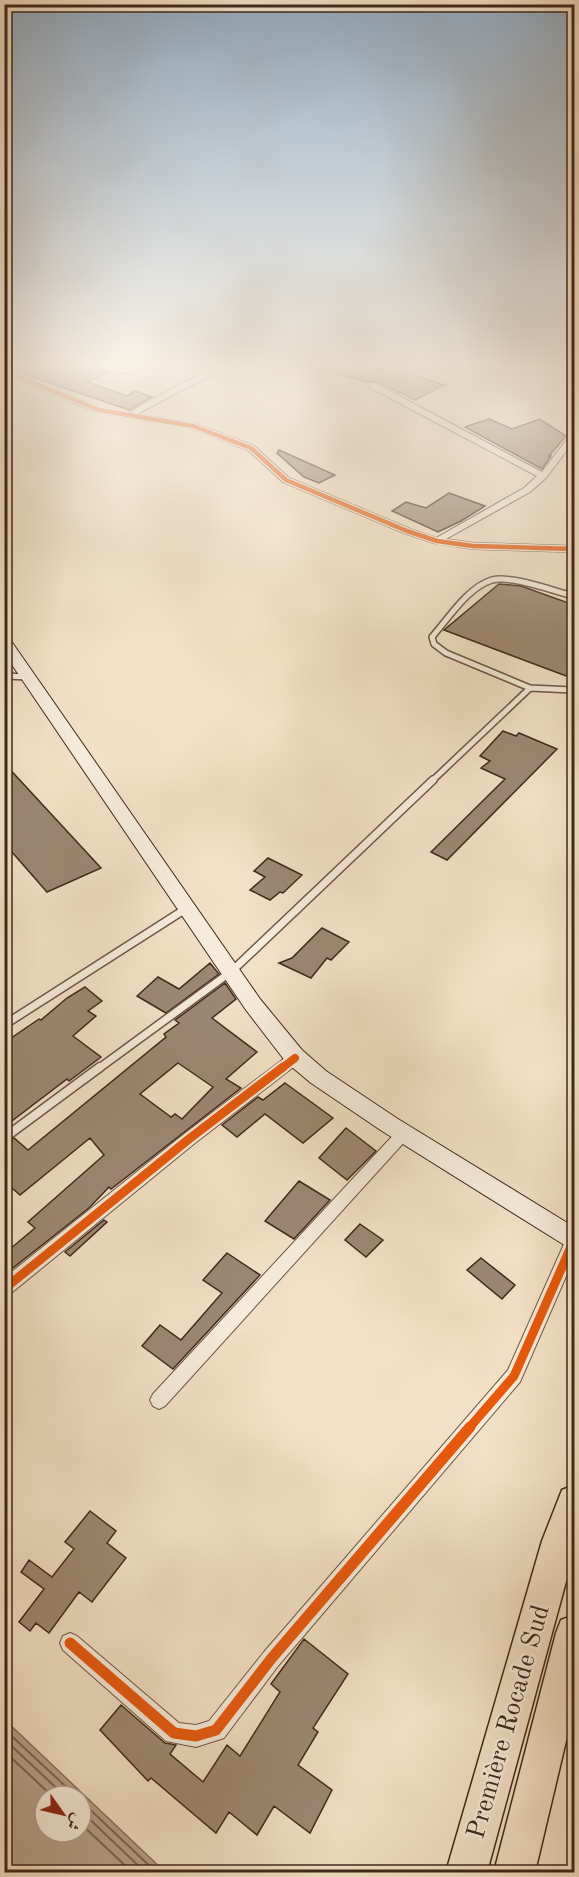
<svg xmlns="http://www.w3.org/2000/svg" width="579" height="1877" viewBox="0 0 579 1877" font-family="'Old Standard TT',Amiri,serif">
	<rect width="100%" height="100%" fill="#f3e1c7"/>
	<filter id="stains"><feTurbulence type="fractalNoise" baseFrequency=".00333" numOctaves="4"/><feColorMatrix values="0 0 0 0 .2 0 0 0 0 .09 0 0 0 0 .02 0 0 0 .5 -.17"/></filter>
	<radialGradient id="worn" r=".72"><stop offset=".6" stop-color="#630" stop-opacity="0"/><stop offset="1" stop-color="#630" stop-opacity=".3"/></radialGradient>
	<path fill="#b6a28d" stroke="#87715f" stroke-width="1.5" fill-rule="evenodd" d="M5,1720l160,152h-160zM45,1796h36v36h-36z"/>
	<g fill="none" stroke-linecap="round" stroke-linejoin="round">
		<path stroke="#7b6554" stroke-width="2" d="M4,1729l72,67
			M4,1739l61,57
			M4,1751l48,45
			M81,1801l75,71
			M81,1811l64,61
			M81,1824l51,48"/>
	</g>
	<path fill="#9d8874" stroke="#40281b" stroke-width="1.5" fill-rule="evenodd" d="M17,366h77l14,7 -21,9 40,14 8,-5 17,6 -23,13 -97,-33 -13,-6z
		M326,366h45l23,8 7,-3 43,14 -29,15 -39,-19 -9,1 -42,-13z
		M489,419l23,10 28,-10 26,17 -17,20h2l-9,13 -77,-42z
		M279,450l56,25 -16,8 -15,-6 -27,-24z
		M449,493l36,13 -24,15 -23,11 -46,-21 14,-9 20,6z
		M499,584l22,2 53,19v74l-130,-49z
		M503,731l13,5 3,-3 38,16 -110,111 -16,-8 74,-73 -24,-11 9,-7 -10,-5z
		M4,763l97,105 -54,24 -43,-49z
		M268,858l34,17 -19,18 -3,-1 -10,8 -20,-10 15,-13 -11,-6z
		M322,928l27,14 -18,18 -4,-2 -16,20 -32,-15 13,-5z
		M210,963l9,11 -53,39 -29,-17 21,-19 21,12z
		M225,983l11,16 -24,19 45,34 -31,27 15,9 -130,101 -2,-2 -20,21 -85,67v-21l31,-26 -7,-6 76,-67 -14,-17 -70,57 -16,-14v-37l10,-6 14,12 138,-113 -2,-3 15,-11 -4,-3zM178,1063l35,24 -31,32 -7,-5 -4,3 -31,-23z
		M85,987l17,14 -14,10 8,5 -23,20 28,21 -32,24 -2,-2 -63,48v-84l35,-24 2,1 26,-22z
		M285,1083l48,35 -30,25 -38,-29 -28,23 -15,-12 36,-28 5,3z
		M346,1128l30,23 -29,29 -28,-22z
		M299,1181l31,19 -36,39 -29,-18z
		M104,1220l3,2 -37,34 -5,-4z
		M360,1224l23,16 -17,17 -21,-17z
		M227,1253l33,22 -87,94 -31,-23 18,-21 21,15 41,-47 -19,-13z
		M481,1258l34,27 -13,14 -35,-29z
		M90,1511l26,20 -9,12 19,15 -34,44 -13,-10 -30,41 -13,-10 -6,8 -11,-9 25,-33 -23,-17 8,-12 23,17 22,-28 -9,-7z
		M304,1639l44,35 -35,54 5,4 -20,33 34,25 -22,43 -36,-27 -17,29 -28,-23 -13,21 -65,-55 -3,3 -48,-51 21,-25 44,38 11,2 -6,9 33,28 24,-37 13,11 40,-64 -9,-8z"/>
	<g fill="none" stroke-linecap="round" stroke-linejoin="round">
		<defs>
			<path id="service-far2" d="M574,596c-21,-5 -62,-21 -82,-16 -24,7 -44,39 -60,57l2,7 12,9 84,35 42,2 2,-2
				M4,676l25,1
				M432,781l98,-93"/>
			<path id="service-far1" d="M4,1025l183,-117
				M98,1069l134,-98 201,-191"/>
			<path id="service" d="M4,1138l96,-71"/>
			<path id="minor" d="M7,366h8l2,7 84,35 27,5 52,-29 43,-18h11l-48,22 -49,26 59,10 58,22 35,32 121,51 26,9 88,-50 13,-12 -168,-89v-4h6l167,89 29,-38h3v7l-28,37 -16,14 -84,47 27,4 101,3v6l-101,-3 -39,-6 -30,-10 -121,-51 -35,-32 -57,-22 -95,-16 -86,-36z
				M96,366l26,3 26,-3c-14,10 -37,9 -52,0z
				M295,1052l5,2 2,4 -2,4 -105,81 -185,151 -6,2v-18l179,-143 107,-81z
				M403,1128l5,2 3,4 -3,4 -243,268 -6,3 -6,-3 -3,-6 3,-6 245,-264z
				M574,1233v25l-54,124 -242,284 -54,72 -28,9 -30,-6 -103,-91 -3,-7 3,-7 7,-3 7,3 102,87 17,2 13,-4 55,-69 244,-282 60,-135z"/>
			<path id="secondary" d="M4,637l5,1 251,361 42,51 24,21 72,48 176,108v22l-8,-3 -184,-115 -71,-48 -25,-21 -40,-52 -242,-357z"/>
			<path id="motorway" d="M574,1485v67l-87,320h-41l96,-331 20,-51z
				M574,1615v92l-39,165h-41l62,-239 5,-13z"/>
		</defs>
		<use href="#service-far2" stroke="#6d5646" stroke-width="8"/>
		<use href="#service-far1" stroke="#6d5646" stroke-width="10"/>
		<use href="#service" stroke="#6d5646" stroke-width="11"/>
		<use href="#minor" stroke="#6d5646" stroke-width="2"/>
		<use href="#secondary" stroke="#40281b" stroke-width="2"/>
		<use href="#motorway" stroke="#40281b" stroke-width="3"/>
		<use href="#service-far2" stroke="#f7ecdb" stroke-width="5"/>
		<use href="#service-far1" stroke="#f7ecdb" stroke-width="7"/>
		<use href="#service" stroke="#f7ecdb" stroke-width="8"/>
		<use href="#minor" fill="#f7ecdb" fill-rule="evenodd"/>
		<use href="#secondary" fill="#f7ecdb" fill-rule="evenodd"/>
		<use href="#motorway" fill="#f3e1c7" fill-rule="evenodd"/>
		<defs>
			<path id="cycleway-far3" d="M11,366l2,8 86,36 94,16 58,22 35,32 121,51 30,10 36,5 101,3"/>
			<path id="cycleway-far2" d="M281,1069l14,-11"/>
			<path id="cycleway-far1" d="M4,1289l185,-150 94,-72
				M469,1428l45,-52 60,-136"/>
			<path id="cycleway" d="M70,1643l104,90 22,3 20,-6 55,-71 199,-232"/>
		</defs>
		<use href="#cycleway-far3" stroke="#f7ecdb" stroke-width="7"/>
		<use href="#cycleway-far2" stroke="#f7ecdb" stroke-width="11"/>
		<use href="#cycleway-far1" stroke="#f7ecdb" stroke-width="13"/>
		<use href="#cycleway" stroke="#f7ecdb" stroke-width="15"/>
		<use href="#cycleway-far3" stroke="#e8590c" stroke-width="4.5"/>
		<use href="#cycleway-far2" stroke="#e8590c" stroke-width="8"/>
		<use href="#cycleway-far1" stroke="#e8590c" stroke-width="9"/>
		<use href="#cycleway" stroke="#e8590c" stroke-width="11"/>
	</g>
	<linearGradient id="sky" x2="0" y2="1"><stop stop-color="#94adc4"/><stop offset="0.58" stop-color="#faf2e6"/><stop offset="1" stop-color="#faf2e6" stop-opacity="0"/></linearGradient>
	<rect width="579" height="629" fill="url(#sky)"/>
	<g text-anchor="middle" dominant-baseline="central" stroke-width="5" stroke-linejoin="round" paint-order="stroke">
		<g font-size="26" fill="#40281b" stroke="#f7ecdb">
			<text transform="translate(509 1722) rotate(-74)">Première Rocade Sud</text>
		</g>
	</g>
	<rect width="579" height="1877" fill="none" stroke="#f3e1c7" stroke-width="24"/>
	<rect x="6" y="6" width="567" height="1865" fill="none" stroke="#40281b" stroke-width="3"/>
	<rect x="12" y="12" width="555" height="1853" fill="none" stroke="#40281b" stroke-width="1.5"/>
	<g transform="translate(63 1814) rotate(124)"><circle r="28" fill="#f7ecdb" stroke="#ae9e8e" stroke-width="1.5"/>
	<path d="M0-4.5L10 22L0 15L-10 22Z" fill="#8f2418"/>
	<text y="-9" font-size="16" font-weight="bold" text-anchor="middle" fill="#40281b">ش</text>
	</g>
	<rect width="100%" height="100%" filter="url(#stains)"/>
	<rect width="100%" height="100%" fill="url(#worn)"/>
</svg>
